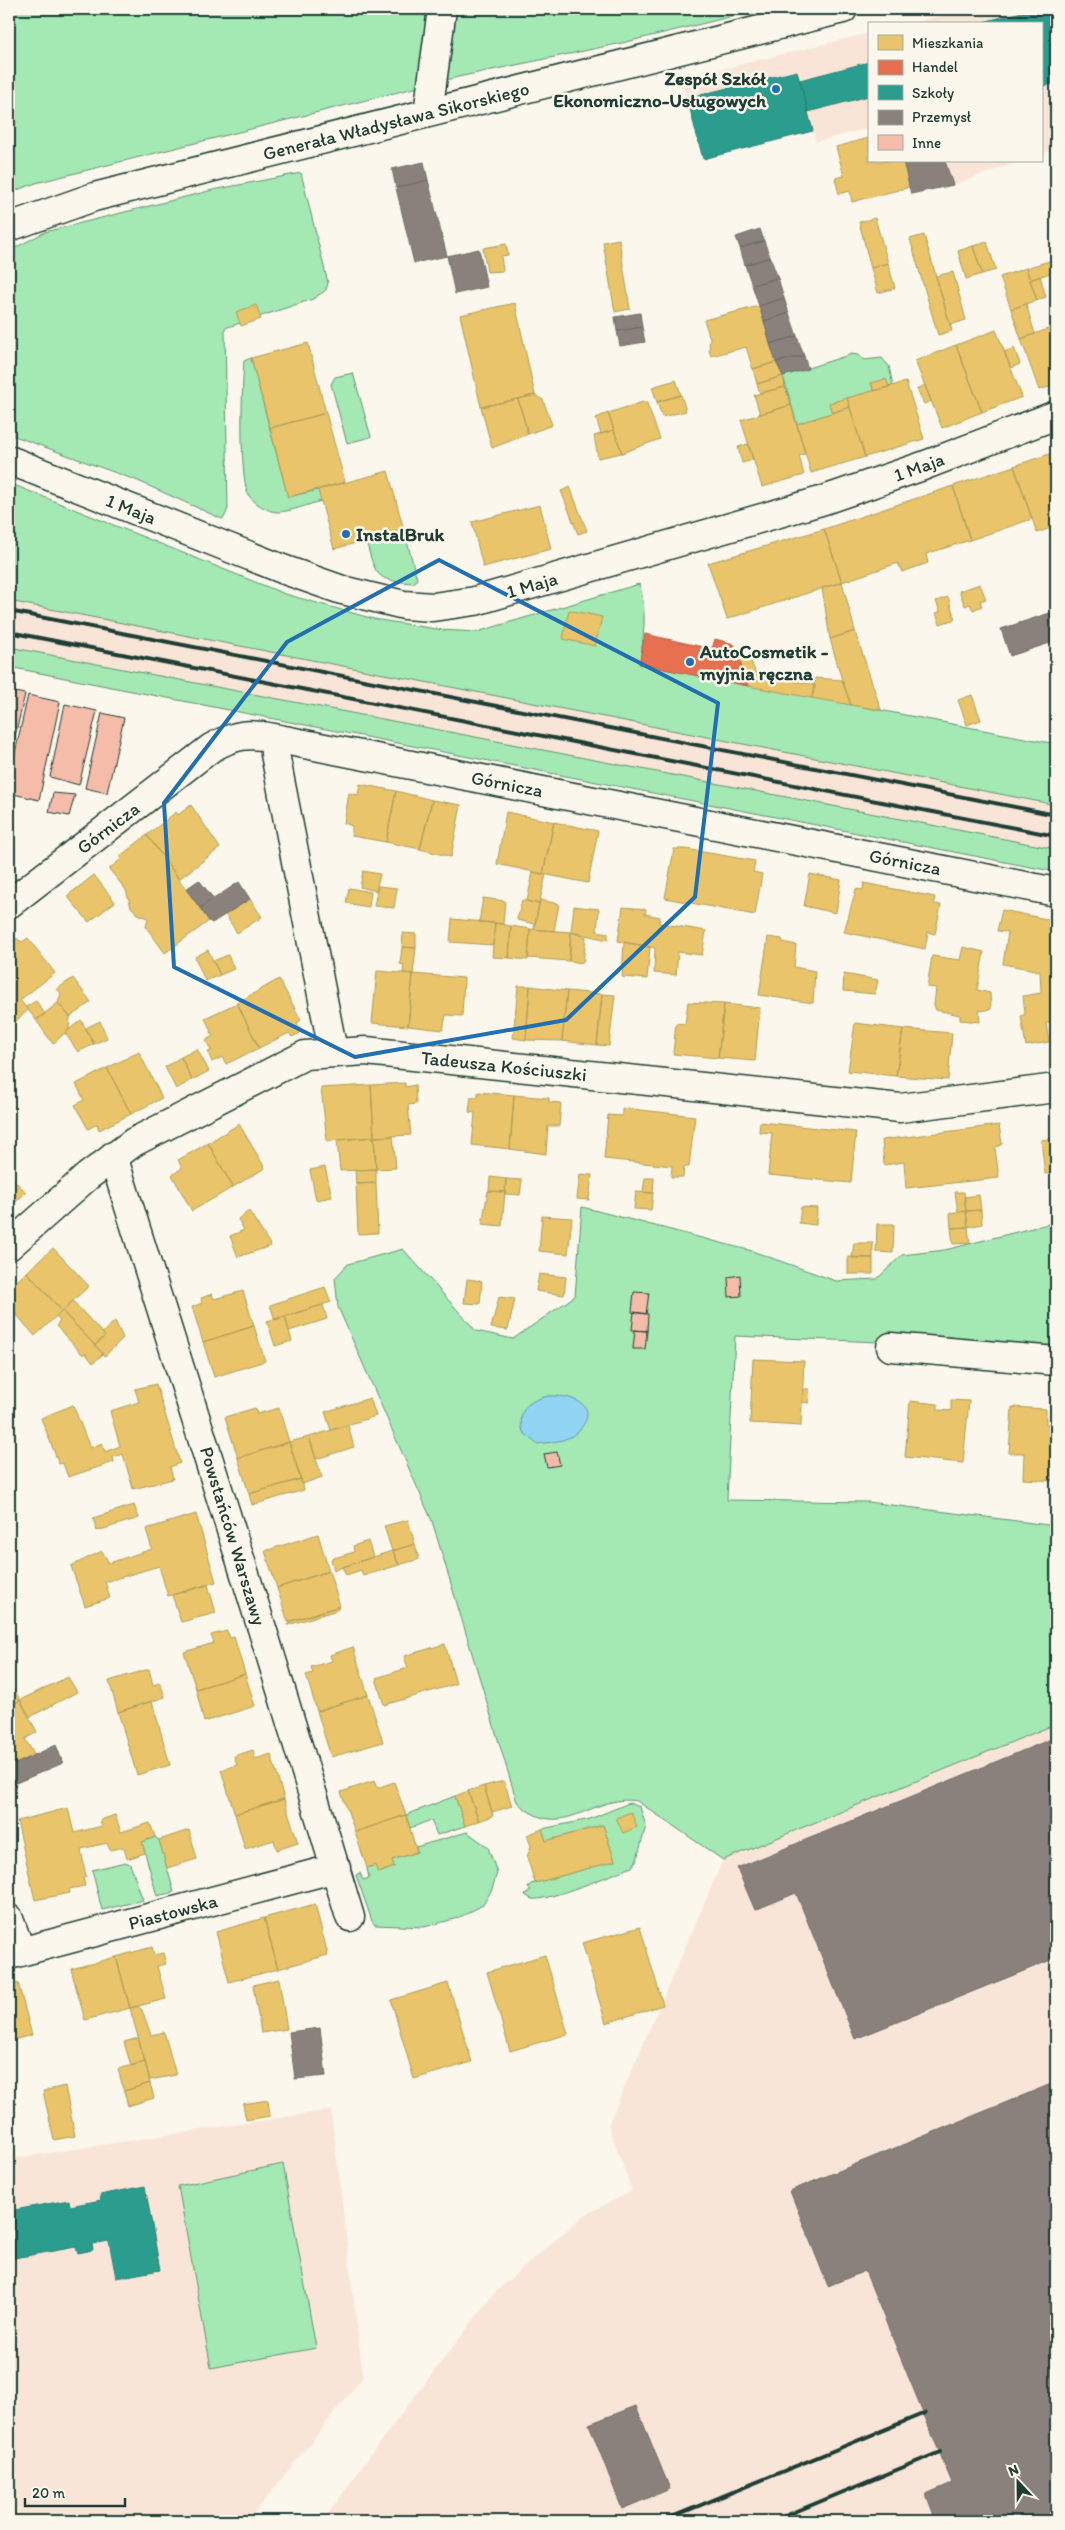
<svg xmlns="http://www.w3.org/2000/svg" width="1065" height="2530" viewBox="0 0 1065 2530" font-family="Itim,sans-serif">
	<rect width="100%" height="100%" fill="#fbf7ec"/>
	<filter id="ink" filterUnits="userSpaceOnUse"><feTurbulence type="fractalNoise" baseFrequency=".02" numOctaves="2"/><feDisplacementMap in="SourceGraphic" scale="10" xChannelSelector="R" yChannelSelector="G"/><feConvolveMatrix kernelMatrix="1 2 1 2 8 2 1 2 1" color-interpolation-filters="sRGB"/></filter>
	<g filter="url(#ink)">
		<path fill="#f9e5d8" d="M968,9h88v140l-15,5v-130h-134z
			M869,33v95l-53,14 -3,-11 -110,28 -16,-61 -9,-18z
			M945,161h76l-68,24z
			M9,601l1047,204v44l-1047,-202z
			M1056,1724v797h-733l56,-78 116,-151 88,-76 49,-25 -24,-66 115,-265z
			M331,2110l32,267 -115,144h-239v-362z"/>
		<path fill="#a4e8b3" stroke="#629274" d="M9,9h754l-141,34 -164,34 -422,106 -27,10z
			M301,173l27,110 -2,7 -13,9 -88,29 3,181 -4,9 -2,1 -84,-38 -129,-47v-183l36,-19 168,-42z
			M852,354l6,1 6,5 18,-2 7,8 4,20 -22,-3 3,8 -44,12 2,10 -35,11 -14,-48z
			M251,358l37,139 30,-7 4,11c-14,3 -31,11 -45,11 -9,0 -25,-10 -29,-18 -9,-21 -6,-107 -4,-133z
			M353,373l18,64 -24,6 -16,-59 4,-7z
			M9,483l276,111 89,25 68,11 35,2 162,-48c9,28 4,52 1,80l416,80v61l-1047,-204z
			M404,530l13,49 -3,4c-39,-2 -38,-7 -48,-42z
			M9,647l1047,202v23l-1047,-205z
			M582,1207l170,44 84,30 41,-2 25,-24 43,-5 111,-28v134l-177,-14 -144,-6 -8,164 141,2 188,24v198l-333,136 -86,-59c-46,-8 -75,44 -120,1l-85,-281 -94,-214 -3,-29 13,-14 55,-15 73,82 37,8 62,-43z
			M455,1796l10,30 -28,9 -6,-15 -21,8 -4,-13z
			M629,1803l11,4 6,19 -9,33 -5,8c-17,6 -85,35 -100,32 -3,-1 -5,-3 -7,-4l6,-5 -3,-2 3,-4 84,-23 -12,-36 -57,16 -4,-12 48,-10z
			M467,1832l21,15 9,26 -5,16 -9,16 -25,13 -34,9 -49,-2 -3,-4 -16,-46 4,-2 3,7 6,-2 -2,-10 8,-3 4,8 15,-6 -2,-7 25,-8 -1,-5z
			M155,1837l4,3 15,52 -17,4 -15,-54z
			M125,1862l5,2 13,36 -41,10 -10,-40z
			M283,2164l33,184 -105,20 -33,-182z"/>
		<path fill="#92d4f4" stroke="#6498a7" d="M548,1396c9,0 19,0 27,4 21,8 11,27 -3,36 -10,6 -23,6 -35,8l-14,-12c-6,-22 4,-31 25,-36z"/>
		<path fill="#e9c46a" stroke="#ac9c5a" d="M869,138v23h34l7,26 -58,15 -2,-11 -11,3 -4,-16 9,-2 -8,-29z
			M875,218l13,45 -17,5 -12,-46z
			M924,235l28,96 -14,4 -28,-96z
			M619,239l11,70 -15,3 -12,-70z
			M987,242l9,28 -14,4 -9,-28z
			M506,244l2,11 -7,1 2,15 -16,1 -4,-24z
			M973,246l9,28 -16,5 -8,-28z
			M1056,259v12l-26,9 -4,-12z
			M888,263l7,25 -17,5 -7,-25z
			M1026,268l11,32 -26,9 -11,-32z
			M953,272l13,48 -16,5 -14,-49z
			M1040,276l6,21 -9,3 -7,-20z
			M515,303l20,92 -54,12 -21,-92z
			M1026,304l9,30 -14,5 -10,-30z
			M256,305l5,14 -20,7 -5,-14z
			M759,306l17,56 -23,7 -7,-22 -35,9 -2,-6 1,-12 -6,-18z
			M1056,326v59l-17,5 -18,-51z
			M996,330l26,67 -40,15 -26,-67z
			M308,343l18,70 -56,15 -19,-70z
			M956,345l26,67 -40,16 -27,-67z
			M1014,348l6,16 -9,4 -7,-16z
			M776,362l7,14 -26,8 -4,-15z
			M783,376l2,11 -25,6 -3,-9z
			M886,379l3,8 -15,4 -3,-8z
			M676,380l5,15 -24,7 -5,-15z
			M906,382l18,57 -59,18 -18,-59z
			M925,385l6,16 -7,3 -7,-15z
			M785,387l6,18 -31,9 -6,-19z
			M535,395l8,5 9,25 -24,9 -10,-35z
			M681,395l5,16 -24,6 -5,-15z
			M847,398l3,9 -18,6 -3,-10z
			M518,399l10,35 -36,14 -11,-41z
			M646,401l14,38 -38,14 -14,-40z
			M791,405l14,49 -6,2 5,19 -42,12 -21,-67z
			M850,407l15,50 -54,16 -14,-49z
			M326,413l19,69 -57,15 -18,-69z
			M608,413l6,17 -13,4 -5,-16z
			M614,430l8,23 -24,5 -4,-22z
			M748,444l5,16 -11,3 -4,-16z
			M1052,453l4,13v60l-19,7 -23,-67z
			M1014,466l18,53 -62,21 -17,-54z
			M388,471l16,59 -70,19 -16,-59z
			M953,486l17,54 -44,14 2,9 -26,9 -4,-9 -56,19 -18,-53z
			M570,487l17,44 -9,3 -17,-43z
			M540,505l11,44 -68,18 -11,-45z
			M824,529l18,53 -115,37 -19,-56z
			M842,582l13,49 -25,8 -8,-51z
			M980,584l6,15 -6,2 2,5 -9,4 -3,-6 -5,2 -6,-15z
			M948,597l7,22 -15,5 -4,-11 4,-1 -4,-11z
			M569,610l33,7 -7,29 -32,-7z
			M855,631l26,79 -30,-5 -9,-25 -12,-41z
			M749,656l7,18 59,11 -3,13 -64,-12 -9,-26z
			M815,678l27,2 9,25 -39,-7z
			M972,695l9,25 -14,5 -9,-25z
			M360,784l36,7 -10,51 -34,-6v-10l-8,-3 5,-30 9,2z
			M396,791l36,9 -12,49 -34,-7z
			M432,800l29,5 -10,52 -31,-8z
			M191,805l29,43 -41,31 -32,-44 29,-23 2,3z
			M506,812l48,10 -11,52 -46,-10z
			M554,822l44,9 -10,52 -45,-9z
			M147,835l62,86 -44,32 -19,-26 2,-9 -10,-4 -7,-7 -5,-17 -17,-21 12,-10 -2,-2z
			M674,849h12l69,12 -2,11 9,2 -7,41 -90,-17z
			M363,871l17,3 -4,17 -16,-4z
			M533,872l13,3 -7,29 -12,-3z
			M810,874l31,6 -5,33 -32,-7z
			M94,875l21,27 -26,20 -22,-26z
			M864,883l71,14 -1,7 7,1 -6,29 -7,-2 -3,17 -81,-17 12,-43 7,1z
			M378,886l19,2 -3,20 -20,-2z
			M349,888l22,4 -2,15 -23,-4z
			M483,898l22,3 -2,23 -24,-2z
			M250,899l12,18 -25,16 -12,-19z
			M522,900l17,4 -4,20 -18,-4z
			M540,900l19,4 -5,27 -20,-2z
			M574,906l25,3 -2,22 11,2v7l-37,-8z
			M623,907l23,2 -1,5 15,3 -1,6 47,8 -4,24 -24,-3 -2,23 -22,-2 1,-25 -37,-7z
			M1002,910l54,11v100l-10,2 3,19 -23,4 -5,-30 4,-2 -2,-18 18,-3 -1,-22 -37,-7 5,-32 -11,-1z
			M452,919l43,4 -2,22 -43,-3z
			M495,923l16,3 -2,32 -17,-1z
			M511,926l19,3 -2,31 -19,-2z
			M530,929l41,3 -2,29 -41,-3z
			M571,932l15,5 -3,26 -14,-2z
			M403,933l13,1v14l-14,-1z
			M768,937l14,2 1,3 13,3 -2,22 21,4 -2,32 -54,-8z
			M16,938l6,4 6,-4 27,35 -35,27 8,10 -15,14 -4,-4v-76z
			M624,942l26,5 -3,32 -25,-2z
			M402,947l14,1 -3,26 -10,-1 1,-8 -4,-1z
			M963,947l21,5 -7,38 13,3 1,16 -12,2 1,11 -20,-2v-5l-24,-5 -2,-5 2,-17 -9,-1 5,-31 28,4z
			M208,950l12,25 -15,6 -10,-24z
			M228,955l6,14 -14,6 -7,-14z
			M377,971l36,3 -5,52 -36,-3z
			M413,974l51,4 -2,38 -16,-1 -3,15 -35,-4z
			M844,974l34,6 -3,14 -32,-3z
			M73,978l18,24 -21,15 -12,-14 3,-10 -4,-4z
			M279,979l22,41 -4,3 5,9 -10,5 -3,-4 -30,15 -22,-45z
			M518,986h12l-4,54 -13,-2z
			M530,986l37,5 -5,50 -36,-1z
			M567,991l35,3 -5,51 -35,-4z
			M602,994l13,1 -6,51 -12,-1z
			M36,1001l9,13 -9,6 -10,-13z
			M688,1002l36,2 -6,54 -45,-4 3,-31 9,1z
			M58,1003l12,14 -1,12 -16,15 -17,-24z
			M237,1003l22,45 -33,16 -4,-7 -10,5 -4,-10 3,-1 -5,-11 7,-4 -8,-18z
			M724,1004l36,4 -5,53 -37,-3z
			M81,1020l13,24 -16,8 -13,-19z
			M100,1021l7,17 -13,6 -8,-16z
			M855,1023l48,6 -7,47 -48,-5z
			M903,1029l49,4 -4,47 -52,-4z
			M197,1049l12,22 -17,9 -11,-23z
			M139,1052l23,46 -31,16 -24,-46z
			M181,1057l11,23 -16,9 -11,-22z
			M107,1068l24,46 -32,16 -2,-6 -9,5 -13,-24 9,-5 -8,-16z
			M405,1083v4l10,-2 1,19 -8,1 3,30 -37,2 -3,-52z
			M371,1085l3,52 -47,4 -6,-53z
			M478,1092l36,3 -4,54 -38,-4 3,-32 -6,-1 2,-15h7z
			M514,1095l35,3v4l12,1 -2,23h-11l-2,28 -36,-5z
			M622,1108l73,8 -6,51h-5l-1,10h-12l1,-11 -68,-7 4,-44 14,1z
			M760,1122l96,10 -5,51 -83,-8 4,-42 -13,-1z
			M239,1124l26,44 -32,19 -25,-44z
			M999,1125l3,19 -7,4 4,30 -93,10 -2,-26 -20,3 -2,-25z
			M393,1136l3,32 -20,1 -2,-32z
			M374,1137l2,32 -36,2 -3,-31z
			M1056,1138v34l-11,2 -4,-34z
			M208,1143l25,44 -41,24 -20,-36 10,-7 -4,-8z
			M325,1167l7,30 -16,3 -6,-30z
			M376,1169v14l-20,1 -1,-14z
			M580,1174l12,1 -3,25 -12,-1z
			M9,1175l17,17 -17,17z
			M490,1177l16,2 -1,13 -16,-1z
			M645,1178h9l-1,15 -10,-1z
			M506,1179l16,1 -2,15 -15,-1z
			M376,1183l2,50 -20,1 -2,-50z
			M488,1191l17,1 -3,34 -20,-2z
			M636,1192l17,1 -2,17 -17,-1z
			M955,1192h9l2,19 -8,1z
			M979,1195l2,15 -15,1 -2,-14z
			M801,1207l16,1 -1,17 -17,-2z
			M981,1210l1,14 -14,3 -2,-16z
			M249,1211l22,35 -33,11 -8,-21 14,-6 -6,-11z
			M966,1211l2,16 -17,1 -1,-15z
			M542,1216l30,2 -4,36 -29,-3z
			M877,1224h17l-1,29 -17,-1z
			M968,1227l2,16 -17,1 -2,-16z
			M854,1243h19v15h-21z
			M53,1248l36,38 -27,25 -35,-39z
			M848,1257l25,1v16h-25z
			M27,1272l35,39 -27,25 -26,-30v-18z
			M539,1274l27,3 -2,18 -28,-4z
			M467,1279l15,2 -2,23 -16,-1z
			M325,1287l6,15 -56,18 -5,-15z
			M243,1291l11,35 -51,16 -11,-35 10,-4 -1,-5 11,-4 2,5z
			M499,1297l16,2 -7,31 -17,-2z
			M73,1301l32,35 -10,9 -33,-34z
			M323,1305l4,14 -38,12 -4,-15z
			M62,1311l41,43 -10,9 -8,-10 -2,2 -27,-29 4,-5 -4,-4z
			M285,1316l7,25 -17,5 -8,-25z
			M115,1321l8,17 -18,18 -10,-11 10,-9 -3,-3z
			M254,1326l11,35 -51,16 -11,-35z
			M753,1359l51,2 -3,65 -51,-3z
			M156,1384l24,79 -10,4 3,12 -40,10 -10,-35 -10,3 1,5 -46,15 -5,-14 -4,1 -18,-46 32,-13 17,43 12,-5 3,9 15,-6 -10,-35 29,-9 -4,-13z
			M803,1389h6v14l-7,-1z
			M370,1398l6,18 -45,14 -6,-18z
			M951,1400l18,1 -6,62 -58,-6 5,-56 28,3v6l13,1z
			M1012,1407l34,2v15h10v57l-33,-2 1,-26h-15z
			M255,1408l2,6 22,-6 10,34 -51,16 -13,-41z
			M348,1425l6,22 -38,12 -7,-22z
			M309,1437l13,40 -20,7 -13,-42z
			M289,1442l12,37 -52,15 -11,-36z
			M301,1479l3,11 -52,15 -3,-11z
			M134,1505l5,13 -42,13 -4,-13z
			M196,1514l20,68 -48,14 -9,-30 -54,16 5,16 -25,8 -14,-40 31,-15 7,12 43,-14 -6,-20z
			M408,1520l7,24 -23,7 -8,-25z
			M318,1534l11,37 -52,17 -12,-37z
			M368,1541l5,16 -39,13 -3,-11 23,-7 -1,-6z
			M415,1544l4,15 -20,6 -6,-14z
			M392,1551h1l6,14 -36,11 -2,-6 -15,5 -4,-8z
			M329,1571l11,35 -52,16 -11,-34z
			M208,1585l8,28 -35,9 -9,-27z
			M340,1606l-3,4 -49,15 3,-4z
			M227,1631l3,7 4,-1 11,37 -49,15 -12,-37 30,-9 -3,-8z
			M445,1644l11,40 -72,21 -8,-27 32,-10 -4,-12z
			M353,1647l15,48 -51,16 -11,-36 7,-2 -2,-6 21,-6 -2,-6z
			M149,1669l4,16 7,-2 5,14 -47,15 -9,-31z
			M245,1674l10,32 -51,16 -8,-33z
			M68,1677l9,15 -47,25 -10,-17z
			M9,1680l11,20 -11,7z
			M368,1695l15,47 -52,15 -14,-46z
			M20,1700l17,32 -12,7 10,17 -26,11v-60z
			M152,1701l18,64 -33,10 -19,-63z
			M253,1750l2,9 16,-5 13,45 -49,15 -14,-44 16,-5 -3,-9z
			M374,1781l3,7 17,-6 12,33 -51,17 -14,-40z
			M504,1781l8,25 -20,6 -8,-26z
			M484,1786l9,30 -14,5 -11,-30z
			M468,1791l11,30 -14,5 -10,-30z
			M284,1799l14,44 -21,7 -3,-10 -29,9 -10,-35z
			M68,1808l6,25 28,-7 -2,-6 15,-5 6,17 29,-9 5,14 -13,5 3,11 -18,6 -3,-12 -14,3 -3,-7 -26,6 5,28 -3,1 2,8 -16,3 1,4 -35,7 -18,-79z
			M631,1812l6,15 -14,6 -7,-15z
			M406,1815l11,37 -25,8 2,7 -16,6 -3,-8 -8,3 -12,-36z
			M603,1825l12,36 -80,22 -8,-26 4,-11 -4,-11 15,-6 4,12z
			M189,1830l8,29 -30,9 -8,-28z
			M315,1904l13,51 -50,14 -14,-51z
			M264,1918l14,51 -49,13 -13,-50z
			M640,1927l23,78 -57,18 -24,-80z
			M152,1947l2,8 9,-2 3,11 -9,2 9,33 -36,9 -14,-51z
			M545,1955l23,79 -58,17 -23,-79z
			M116,1957l14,51 -45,12 -14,-51z
			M279,1979l8,50 -26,4 -8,-48z
			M18,1983l14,52 -23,6v-55z
			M448,1983l24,79 -58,17 -23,-79z
			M138,2006l4,4 9,25 13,-3 12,43 -26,5 -20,-72z
			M138,2038l7,24 -14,4 -7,-24z
			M145,2062l5,21 -26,8 -6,-22z
			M150,2083l4,15 -26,8 -4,-15z
			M65,2086l10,50 -21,4 -11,-49z
			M268,2100l2,16 -24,4 -3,-16z"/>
		<path fill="#e76f51" stroke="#ab6048" d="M645,634l67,15 3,-10 19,5 14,42 -109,-22z"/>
		<path fill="#2a9d8f" stroke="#278074" d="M1034,9h22v74l-15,4v-63h-66z
			M869,62v34l-61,16 -8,-32z
			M797,71l16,60 -110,28 -16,-61z
			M145,2186l15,84 -44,8 -7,-37 -17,3 1,6 -15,3 -2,-6 -67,12v-48l60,-11 1,6 31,-6 -1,-5z"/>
		<path fill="#8a817c" stroke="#6a6d66" d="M903,161h42l8,24 -42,9z
			M424,162l4,18 -32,8 -4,-19z
			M428,180l19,76 -33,7 -18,-75z
			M760,229l4,12 -24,7 -4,-11z
			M764,241l6,16 -25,8 -5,-17z
			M479,249l8,38 -32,7 -8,-38z
			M770,257l8,21 -26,7 -7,-20z
			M778,278l6,20 -25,8 -7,-21z
			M784,298l5,15 -25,8 -5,-15z
			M640,313l2,14 -25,4 -2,-14z
			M789,313l8,23 -27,8 -6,-23z
			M642,327l3,15 -25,4 -3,-15z
			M797,336l7,20 -28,6 -6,-18z
			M804,356l4,13 -25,7 -7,-14z
			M1056,611v30l-46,15 -9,-27z
			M199,880l14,18 -13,10 -14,-19z
			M239,882l11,17 -38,24 -3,-2 -9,-13z
			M1056,1737v221l-201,81 -59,-146 -41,17 -18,-42z
			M56,1745l7,18 -54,23v-19z
			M320,2028l6,48 -31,3 -6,-47z
			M1056,2082v439h-120l-10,-27 26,-11 -87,-212 -37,15 -38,-95z
			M636,2406l34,83 -48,20 -33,-85z"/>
		<path fill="#f4bca9" stroke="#1f3d34" d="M9,691l16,3 -16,68z
			M28,695l32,7 -21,98 -30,-7v-13z
			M65,704l32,7 -18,74 -29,-8z
			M102,713l22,5 -17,75 -22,-5z
			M53,793l22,2 -6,21 -20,-4z
			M9,808l4,1 -4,21z
			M740,1275l1,21 -12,1 -1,-20z
			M634,1292l15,1 -3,21 -14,-2z
			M634,1312l14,2 -1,17 -15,-1z
			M635,1330l12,1 -2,18h-12z
			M557,1452l3,13 -13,2 -3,-13z"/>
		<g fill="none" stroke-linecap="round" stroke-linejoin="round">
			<defs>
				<path id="minor" d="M428,113l14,-104
					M9,227l85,-30 749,-188
					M9,460l276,110 57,20 62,15 29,2 42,-6 349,-101 99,-34 133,-51
					M274,738l1,16 58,297
					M9,904l202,-156c25,-14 36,-15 63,-10l782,154
					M113,1156l158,501 79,260
					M9,1246l79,-70 46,-34 171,-87 61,-4 534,57 156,-20
					M891,1347l165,14
					M9,1919l12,33
					M9,1955l327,-87"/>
			</defs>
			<use href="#minor" stroke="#1f3d34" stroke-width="31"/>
			<use href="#minor" stroke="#fbf7ec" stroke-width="28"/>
			<path stroke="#1f3d34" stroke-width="4" d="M9,611l1047,204
				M9,632l1047,204
				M662,2521l263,-108
				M773,2521l167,-69"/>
		</g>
	</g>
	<path fill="none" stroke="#1f6fb2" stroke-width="4" stroke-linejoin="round" d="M439,560l279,143 -23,194 -129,123 -211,37 -181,-90 -10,-164 123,-161z"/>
	<g fill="#1f6fb2" stroke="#fbf7ec" stroke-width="2">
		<circle cx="776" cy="89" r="5"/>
		<circle cx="346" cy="534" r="5"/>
		<circle cx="690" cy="662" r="5"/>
	</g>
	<g text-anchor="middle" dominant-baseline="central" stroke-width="5" stroke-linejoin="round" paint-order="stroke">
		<g font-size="19" font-weight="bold" fill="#1f3d34" stroke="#fbf7ec" text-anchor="start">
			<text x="766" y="78" text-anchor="end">Zespół Szkół<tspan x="766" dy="22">Ekonomiczno-Usługowych</tspan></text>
			<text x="356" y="534">InstalBruk</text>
			<text x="700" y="651">AutoCosmetik -<tspan x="700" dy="22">myjnia ręczna</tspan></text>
		</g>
		<g font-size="19" fill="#1f3d34" stroke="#fbf7ec">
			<text transform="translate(396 121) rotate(-14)">Generała Władysława Sikorskiego</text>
			<text transform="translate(919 467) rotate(-20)">1 Maja</text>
			<text transform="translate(131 509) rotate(22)">1 Maja</text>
			<text transform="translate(532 585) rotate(-16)">1 Maja</text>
			<text transform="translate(507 784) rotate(11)">Górnicza</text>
			<text transform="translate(108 828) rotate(-37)">Górnicza</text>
			<text transform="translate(905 862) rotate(11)">Górnicza</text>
			<text transform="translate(504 1066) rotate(6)">Tadeusza Kościuszki</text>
			<text transform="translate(233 1536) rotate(73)">Powstańców Warszawy</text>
			<text transform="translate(173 1912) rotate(-15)">Piastowska</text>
		</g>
	</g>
	<rect width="1065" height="2530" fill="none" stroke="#fbf7ec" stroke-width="30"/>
	<rect x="15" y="15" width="1035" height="2500" fill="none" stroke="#1f3d34" stroke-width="2" filter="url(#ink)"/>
	<rect x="868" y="22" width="175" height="140" fill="#fbf7ec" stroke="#a3ada2"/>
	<rect x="878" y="35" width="25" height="15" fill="#e9c46a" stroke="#a3ada2"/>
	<text x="912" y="48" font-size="15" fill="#1f3d34">Mieszkania</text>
	<rect x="878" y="60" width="25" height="15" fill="#e76f51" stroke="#a3ada2"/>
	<text x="912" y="72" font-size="15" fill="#1f3d34">Handel</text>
	<rect x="878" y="85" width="25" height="15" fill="#2a9d8f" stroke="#a3ada2"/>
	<text x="912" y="98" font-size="15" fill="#1f3d34">Szkoły</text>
	<rect x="878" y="110" width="25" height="15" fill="#8a817c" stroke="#a3ada2"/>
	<text x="912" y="122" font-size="15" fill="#1f3d34">Przemysł</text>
	<rect x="878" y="135" width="25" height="15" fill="#f4bca9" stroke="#a3ada2"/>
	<text x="912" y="148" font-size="15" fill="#1f3d34">Inne</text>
	<g transform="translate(1018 2482) rotate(338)" stroke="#fbf7ec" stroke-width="4" paint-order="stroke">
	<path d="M0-4L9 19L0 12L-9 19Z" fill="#1f3d34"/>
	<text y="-8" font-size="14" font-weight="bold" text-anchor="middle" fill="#1f3d34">N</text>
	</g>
	<path d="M25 2498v8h100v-8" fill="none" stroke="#1f3d34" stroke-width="2.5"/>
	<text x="32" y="2498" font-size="15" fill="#1f3d34" stroke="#fbf7ec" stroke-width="4" paint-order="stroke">20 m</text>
</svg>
